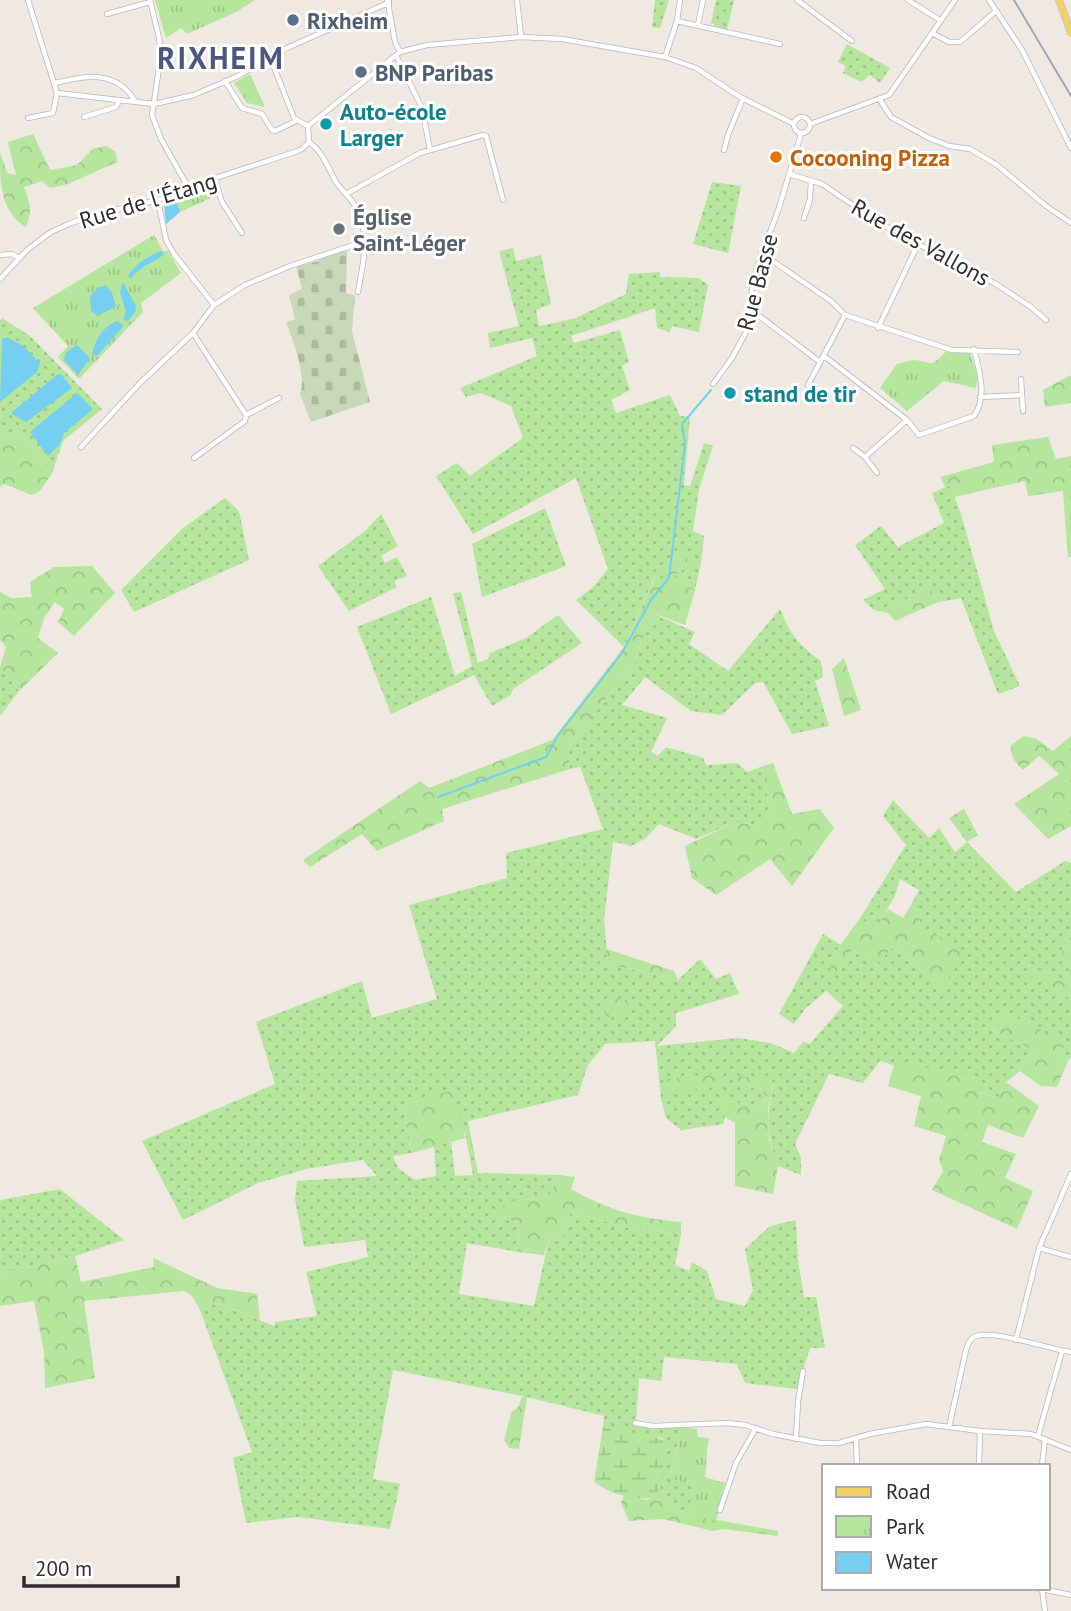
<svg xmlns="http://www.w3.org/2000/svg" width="1071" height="1611" viewBox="0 0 1071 1611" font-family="'PT Sans',sans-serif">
	<defs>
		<pattern id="grass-dots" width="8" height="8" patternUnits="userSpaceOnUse" patternTransform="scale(1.75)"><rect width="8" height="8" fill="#b6e59e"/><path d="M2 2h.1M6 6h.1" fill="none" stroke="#9dc588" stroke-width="1.8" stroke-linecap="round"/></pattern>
		<pattern id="forest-crowns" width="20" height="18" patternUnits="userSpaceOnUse" patternTransform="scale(1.75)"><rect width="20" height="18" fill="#b6e59e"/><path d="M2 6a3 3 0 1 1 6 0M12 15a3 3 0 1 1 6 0" fill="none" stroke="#9dc588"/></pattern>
		<pattern id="wetland-marsh" width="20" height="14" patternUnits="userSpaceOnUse" patternTransform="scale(1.75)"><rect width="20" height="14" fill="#b6e59e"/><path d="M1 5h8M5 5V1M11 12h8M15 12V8" fill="none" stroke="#9dc588"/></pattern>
		<pattern id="cemetery-stones" width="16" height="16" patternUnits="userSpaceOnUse" patternTransform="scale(1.75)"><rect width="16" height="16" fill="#c8d9b8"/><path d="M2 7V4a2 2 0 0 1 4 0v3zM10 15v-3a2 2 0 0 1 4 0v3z" fill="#acbb9e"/></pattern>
		<pattern id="park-tufts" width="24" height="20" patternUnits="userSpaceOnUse" patternTransform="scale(1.75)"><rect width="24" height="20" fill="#b6e59e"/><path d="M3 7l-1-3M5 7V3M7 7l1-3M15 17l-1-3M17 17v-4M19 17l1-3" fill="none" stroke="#9dc588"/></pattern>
	</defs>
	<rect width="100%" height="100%" fill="#efe9e1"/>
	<path fill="url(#grass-dots)" fill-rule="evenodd" d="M655,0h14l-9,28 -8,-1z
		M716,0h18l-7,30 -13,-4v-2l-3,-1z
		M847,44l43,24 -10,15 -10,-8 -9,7 -18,-9 3,-7 -8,-4z
		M712,182l29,4 -13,67 -35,-9z
		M513,248l3,13 25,-6 10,49 -15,6 3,16 34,-7 53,-25 3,-20 31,-2v5l39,1 9,7 -9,47 -27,-6 -3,6 -12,-4 -2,-20 -84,28 3,7 46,-13 9,32 -7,4 8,24 -19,10 5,13 54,-18 10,21 10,1 -6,68 6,1 14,-43 9,3 -14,43 -6,42 11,5 -3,27 -6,27 -22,-14 -7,4 -12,-2 -30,69 -48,-47 17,-13 15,-18 -32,-91 -103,56 -37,-58 21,-13 13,13 53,-38 -12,-32 -30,-13 -15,4 -6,-9 77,-32 -5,-18 -42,10 -2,-15 31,-7 -20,-75z
		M2,318l28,18 72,73 -39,32 -11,32 -28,-36 -24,-7v-109z
		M950,485l11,29 33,117 26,55 -22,8 -37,-96 -23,4 -10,-18 -40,29 -14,-3 -11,-10 22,-11 -30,-44 26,-19 17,21 46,-24 -12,-30z
		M225,498l14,13 10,49 -115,52 -13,-22 61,-61z
		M545,508l21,58 -84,31 -10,-53z
		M381,514l17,32 -17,10 4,7 12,-6 10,19 -13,5 3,6 -48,24 -31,-45 47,-35z
		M461,592l17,71 10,-4 2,-6 36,-15 32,-23 24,28 -69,46 -2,6 -19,11 -18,-31 -83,39 -34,-87 74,-30 24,79 17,-10 -19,-73z
		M780,609c11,27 18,35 41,52l2,16 -8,4 14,45 -37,8 -29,-52 -8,1 -33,32 -31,-4 -46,-34 -23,28 45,13 -16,34 7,4 8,-9 37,11 3,7 31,-2 10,9 16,-6 7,51 -13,8 -22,-3 -39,17 -37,-15 -13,14 -17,9v-2l-16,-3 -9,78 4,44 70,16 22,-21 16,20 14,-6 9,21 -63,19v13l-19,20 81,-8 33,5 23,10 9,-11 7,2 33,-38 -17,-15 -20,17 -12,16 -15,-10 44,-80 18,11 -10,13 5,18 16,-26 24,15 16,-17 50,39 -23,-62 2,-13 -10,-7 8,-15 -19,-11 -5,17 -20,33 -15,-11 46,-73 -23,-29 10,-16 36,38 10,-10 16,24 12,-10 -18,-24 15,-9 14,26 -11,7 49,50 49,-31 6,2v66l-9,22 9,17 -8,11 -22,-9 -10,6 40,23v58l-3,4 -9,-5 6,-13 -57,-29 -16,16 41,20 -13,21 -14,11 -8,16 -118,-37 -17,22 -34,-9 -34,70 6,14v17l-23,-9c-12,-34 -12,-48 -4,-84l-41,-1 29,10 5,5 -5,11 -39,-7 2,17 -2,7 -42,6 -15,-12 -5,-19 -6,-58 -50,3 -17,21 -10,30 -110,26 10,52 82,2 -12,22 -34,4 -17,15 22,7 -1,29 -51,-9 -8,51 75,12 15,-67 14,2 8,-30 52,16 58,7 -6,31 14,6 3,-9 15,9 9,28 29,7 8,-16 -8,-41 25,-23 26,-6 2,41 6,36h12l9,51h-15l-13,41 -52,-6 -8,-19 -73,-7 -3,24 -22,-3 -3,45 51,5 -9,18 -9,31 24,7 -4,31 -34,-18 5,-8 3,-51 -27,-3 -33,-8 1,-11 -77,-19 -134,-27 -20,109 27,5 -10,45 -92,-12 -52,6 -13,-65 19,-6 -52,-142 17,-7 57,23 1,-4 42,-6 -11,-44 62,-15 -3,-17 -61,7 -9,-48 2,-18 80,-5 -14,-16 -57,9 -48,14 -75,37 -41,-79 133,-57 -19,-62 106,-41 10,37 65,-19 -28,-94 98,-27 -1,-25 97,-24 -23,-62 -10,2 -2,-21 66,-86 18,-49 43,19 -6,12 39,27zM403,1105l62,28 8,42 -18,1 -4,-34 -17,4 2,30 -21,4 -17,-12 -5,-12 19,-3z
		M0,667l19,24 -19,25z
		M60,1189l64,51 -49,16 -75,17v-73z"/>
	<path fill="url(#forest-crowns)" d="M33,134l17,36 27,-5 16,-16 13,-3 10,6 1,10 -49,22 -18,4 -8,-7 -18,6c6,16 9,23 2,40 -26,-15 -26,-46 -26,-75l7,21 9,2 -8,-33z
		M1071,375v28l-26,4 -2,-17z
		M0,430l24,7 28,36 -12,18 -8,4 -28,-11 -4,3z
		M1048,437l8,22 15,-3v101h-3l-5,-66 -35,5 -3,-15 -71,16 -4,-11 -5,1 -5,-10 54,-15 -2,-17z
		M678,550l14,14 -18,12 21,14 -10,35 -33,-12 -18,49 -66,86 2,21 -128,40 2,12 -67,30 -15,-17 -52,33 -7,-7 117,-79 9,7 123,-48 72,-93 31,-70 11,2 -4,-14z
		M92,566l23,27 -41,43 -16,-14 6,-13 -9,-7 -11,16 -6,20 20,15 -39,38 -19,-24 6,-20 -6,-7v-48l11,6 21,-1 -2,-15 24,-15z
		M928,584l10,18 -43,19 -7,-8z
		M844,658l17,52 -17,6 -12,-47z
		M1024,736l13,3 16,12 18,-15v90l-23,13 -34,-35 45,-30 -20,-18 -16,14c-8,-8 -13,-13 -12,-25z
		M773,763l19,51 28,-5 14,19 -42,58 -22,-27 -54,36 -24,-17 -7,-32 50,-24 21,3 14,-8 -7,-51z
		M911,905l10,7 -2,13 47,27 -24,35 -50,-39 -16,17 -24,-15 -16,26 -6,-3 1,-15 29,-40 15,11 13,-20 15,9z
		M1071,929v70l-41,-23 11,-6 22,9 8,-11 -9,-17z
		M606,949l68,22 4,9 -70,-16z
		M608,998l19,2v17h-23z
		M1008,1014l58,28 -7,14 9,5 -11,26 -16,-1 -21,-15 13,-21 -41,-20z
		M894,1065l51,4 30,8 3,6v9l20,6 8,-16 33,24 -16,32 -35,-13 -6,17 34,12 -11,24 28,13 -16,38 -85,-39 11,-19 -4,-11 7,-24 -32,-10 7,-30 -33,-10z
		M724,1073v14l-57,4 -2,-12z
		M734,1075l40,7 -6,26 1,31 9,27 -5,28 -38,-8v-63l-10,-6 -2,-17 39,7 5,-10 -5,-6 -29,-10z
		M453,1090l12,48 -53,15 -9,-48z
		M560,1175l15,2 -4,12c39,22 66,29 110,33v12l-58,-7 -52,-16 -8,30 -14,-2 -5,16 -26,-3 1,-29 -22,-7 1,-7 16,-8 34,-4z
		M75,1256l6,26 73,-15 -1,-9 64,30 40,6 3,26 -43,-17 -17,7 -8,-14 -8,-5 -100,10 11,77 -50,10 -1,-36 -10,-51 -34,5v-33z
		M522,1397h5l-8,52 -10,-1 -5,-8 7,-27 7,-6z
		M624,1496l22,4 9,-3 34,18 89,16v5l-55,-7 -10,2 -50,-12 -34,2 -8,-18z"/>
	<path fill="url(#wetland-marsh)" d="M603,1427c13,3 57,9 64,15l-7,47 -5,8c-20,5 -45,-3 -61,-15z"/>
	<path fill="url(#cemetery-stones)" d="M347,250l-1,43 9,2 -3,36 18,71 -59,20 -11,-28c7,-17 -7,-54 -14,-72l9,-3 -6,-24 13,-6 -6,-23 23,-5 1,-3z"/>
	<path fill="url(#park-tufts)" d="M155,0h100l-19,12 -49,22 -6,-6 -15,10z
		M250,74l15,33 -18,-4 -13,-20z
		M210,187l5,9 -35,16 -4,-12z
		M154,235l9,16h5l13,22 -40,30 2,9 -64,67 -21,-22 10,-11 -35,-38z
		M945,352l25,1c3,11 11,25 5,35l-31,-7 -37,30 -27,-23 17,-24c5,-1 13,-4 18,-4 19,2 15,9 30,-8z
		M687,1428l10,1 1,8 11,1c-3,14 -2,26 -4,39l20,6 -9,38 -27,-6 4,-31 -24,-6 9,-32z"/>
	<path fill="#75cff0" d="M176,200l4,12 -14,12 -2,-20z
		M162,251l2,4c-11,7 -26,13 -33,23l-3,-1c4,-11 23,-23 34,-26z
		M123,282l13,24 -1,6 -8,10 -4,-3 3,-7 -6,-20z
		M106,285l6,8 4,13 -18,10 -7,-5 -1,-15 8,-8z
		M117,321l6,4 -2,4 -24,27 -5,-2c4,-16 10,-26 25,-33z
		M7,337l16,9 17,17 -3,9 -37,30 2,-63z
		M77,345l13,13 -12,17 -14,-15 2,-8z
		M58,374h3l11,14 -46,34 -15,-9z
		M77,393l16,16 -29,24 -4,11 -12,12 -18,-24z"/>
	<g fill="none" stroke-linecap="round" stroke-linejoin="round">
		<path stroke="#75cff0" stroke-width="2" d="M438,797l108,-40 13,-23 63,-81 29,-53 18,-22 16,-134 -3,-20 29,-34"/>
		<defs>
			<path id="street" d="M28,0l29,93 -4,20 -25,5
				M150,0l9,38 2,17 -9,60 9,24 27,48
				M517,0l4,37
				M797,0l55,41
				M908,0l32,20
				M989,0l33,50 49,98
				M107,14l43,-12
				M677,21l103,23
				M698,25l5,-25
				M932,33l17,9h11l36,-31
				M396,55l26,53 8,42
				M270,57l24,61 14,8
				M665,57l12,-36 3,-21
				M225,81l17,27 20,6 10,16 3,1 21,-10
				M55,83c30,-7 61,-14 80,18
				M57,93l97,11 40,-9 44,-19 49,-28 101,-45 7,39 5,10
				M880,100l11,17 38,21 20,8 21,3 27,16 49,41 25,17
				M794 125a8 8 0 1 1 16 0a8 8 0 1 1-16 0Z
				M84,117l32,-10 3,-6
				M810,124l79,-29 66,-95
				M308,126l92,-74 27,-7 94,-8 41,2 103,18 31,11 44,29 54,27
				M308,126l1,16c14,10 19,26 27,40 6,9 15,16 20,25 15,28 7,56 2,85
				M724,150l4,-15 15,-37
				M789,174l33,10 56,38 40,22 78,40 35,23 15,13
				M215,179l7,23 20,31
				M346,194l74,-41 63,-18 3,1 17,64
				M158,200l8,40 8,14 40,51
				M804,218l6,-19 1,-18
				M761,253l70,48 14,14 107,35 66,2
				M0,255l12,-1 7,4
				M0,279l27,-29 24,-18 20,-9 26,-9 61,-14 30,-13 107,-35 7,-3 7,-7
				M750,309l70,53
				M878,328l40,-84
				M193,333l53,82 -1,6 -51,37
				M824,356l83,64 12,15 55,-19c14,-19 5,-46 0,-67
				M1021,379l2,32
				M713,384l19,-26 14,-26 8,-56 25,-68 22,-74
				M808,385l37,-70
				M980,397l42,-2
				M246,415l33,-17
				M81,447l59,-64 53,-50 21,-28 31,-20 45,-19 76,-25
				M853,448l12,9 42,-37
				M865,457l12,16
				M1039,1248l32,9
				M1016,1340l23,-92 32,-74
				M635,1423l18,3 74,-3 18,2 28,9 47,9h19l31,-9 56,-10 54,7 51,3 40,16
				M949,1427l17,-77c2,-6 4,-12 10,-14 19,-6 73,13 95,16
				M1038,1436l24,-85
				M856,1438l1,28
				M796,1439l2,-37 5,-31
				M979,1466l1,-35
				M1042,1466l3,-27
				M720,1510l16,-47 20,-35
				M1042,1589l29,6
				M1042,1589l3,22"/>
			<path id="secondary" d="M388,3v-3"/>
			<path id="primary" d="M1059,0l12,33"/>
		</defs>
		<use href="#street" stroke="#b4b7c1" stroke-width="6"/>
		<use href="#secondary" stroke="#b4b7c1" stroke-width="8"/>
		<use href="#primary" stroke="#c9c9c9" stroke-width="8"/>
		<use href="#street" stroke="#fff" stroke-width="4.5"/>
		<use href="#secondary" stroke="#fff" stroke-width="6"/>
		<use href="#primary" stroke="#f2d163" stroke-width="6"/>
		<path stroke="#a3a6b8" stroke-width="2" d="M1014,0l57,96"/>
	</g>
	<g fill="#5c6f8a" stroke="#fff" stroke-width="2.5">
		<circle cx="293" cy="20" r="7"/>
		<circle cx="361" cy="72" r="7"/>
	</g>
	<g fill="#0f9aa8" stroke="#fff" stroke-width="2.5">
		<circle cx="326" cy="124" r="7"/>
		<circle cx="730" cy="393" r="7"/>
	</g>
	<circle fill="#e8710a" stroke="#fff" stroke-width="2.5" cx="776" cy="157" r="7"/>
	<circle fill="#6b7280" stroke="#fff" stroke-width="2.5" cx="339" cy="229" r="7"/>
	<g text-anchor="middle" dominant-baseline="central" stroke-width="6" stroke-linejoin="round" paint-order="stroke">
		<g font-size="23" font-weight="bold" fill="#4e5e75" stroke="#fff" text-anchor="start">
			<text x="307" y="20">Rixheim</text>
			<text x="375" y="72">BNP Paribas</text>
		</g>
		<g font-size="23" font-weight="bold" fill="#0d838f" stroke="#fff" text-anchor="start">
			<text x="340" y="111">Auto-école<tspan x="340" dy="26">Larger</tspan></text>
			<text x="744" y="393">stand de tir</text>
		</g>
		<g font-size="23" font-weight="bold" fill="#c56008" stroke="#fff" text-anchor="start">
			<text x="790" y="157">Cocooning Pizza</text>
		</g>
		<g font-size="23" fill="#2e2e2e" stroke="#fff">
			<text transform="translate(148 200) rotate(-17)">Rue de l'Étang</text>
			<text transform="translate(921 242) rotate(29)">Rue des Vallons</text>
			<text transform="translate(757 282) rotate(-75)">Rue Basse</text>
		</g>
		<g font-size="23" font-weight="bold" fill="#5b616d" stroke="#fff" text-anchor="start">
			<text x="353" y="216">Église<tspan x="353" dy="26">Saint-Léger</tspan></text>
		</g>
		<g font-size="30" font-weight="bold" letter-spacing="2" fill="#4d5680" stroke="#fff">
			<text x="221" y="57">RIXHEIM</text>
		</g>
	</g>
	<rect x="822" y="1464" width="228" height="126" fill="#ffffff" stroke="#ababab" stroke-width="2"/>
	<rect x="836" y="1487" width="35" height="10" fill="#f2d163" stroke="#ababab" stroke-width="2"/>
	<text x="886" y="1499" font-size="21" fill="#2e2e2e">Road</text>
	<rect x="836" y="1516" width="35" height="21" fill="url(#park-tufts)" stroke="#ababab" stroke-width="2"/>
	<text x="886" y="1534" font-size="21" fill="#2e2e2e">Park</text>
	<rect x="836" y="1552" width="35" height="21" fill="#75cff0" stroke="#ababab" stroke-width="2"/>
	<text x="886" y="1569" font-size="21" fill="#2e2e2e">Water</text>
	<path d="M24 1576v10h154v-10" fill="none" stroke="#2e2e2e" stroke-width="3.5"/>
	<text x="35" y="1576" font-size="21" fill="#2e2e2e" stroke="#ffffff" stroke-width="5" paint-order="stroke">200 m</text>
</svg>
